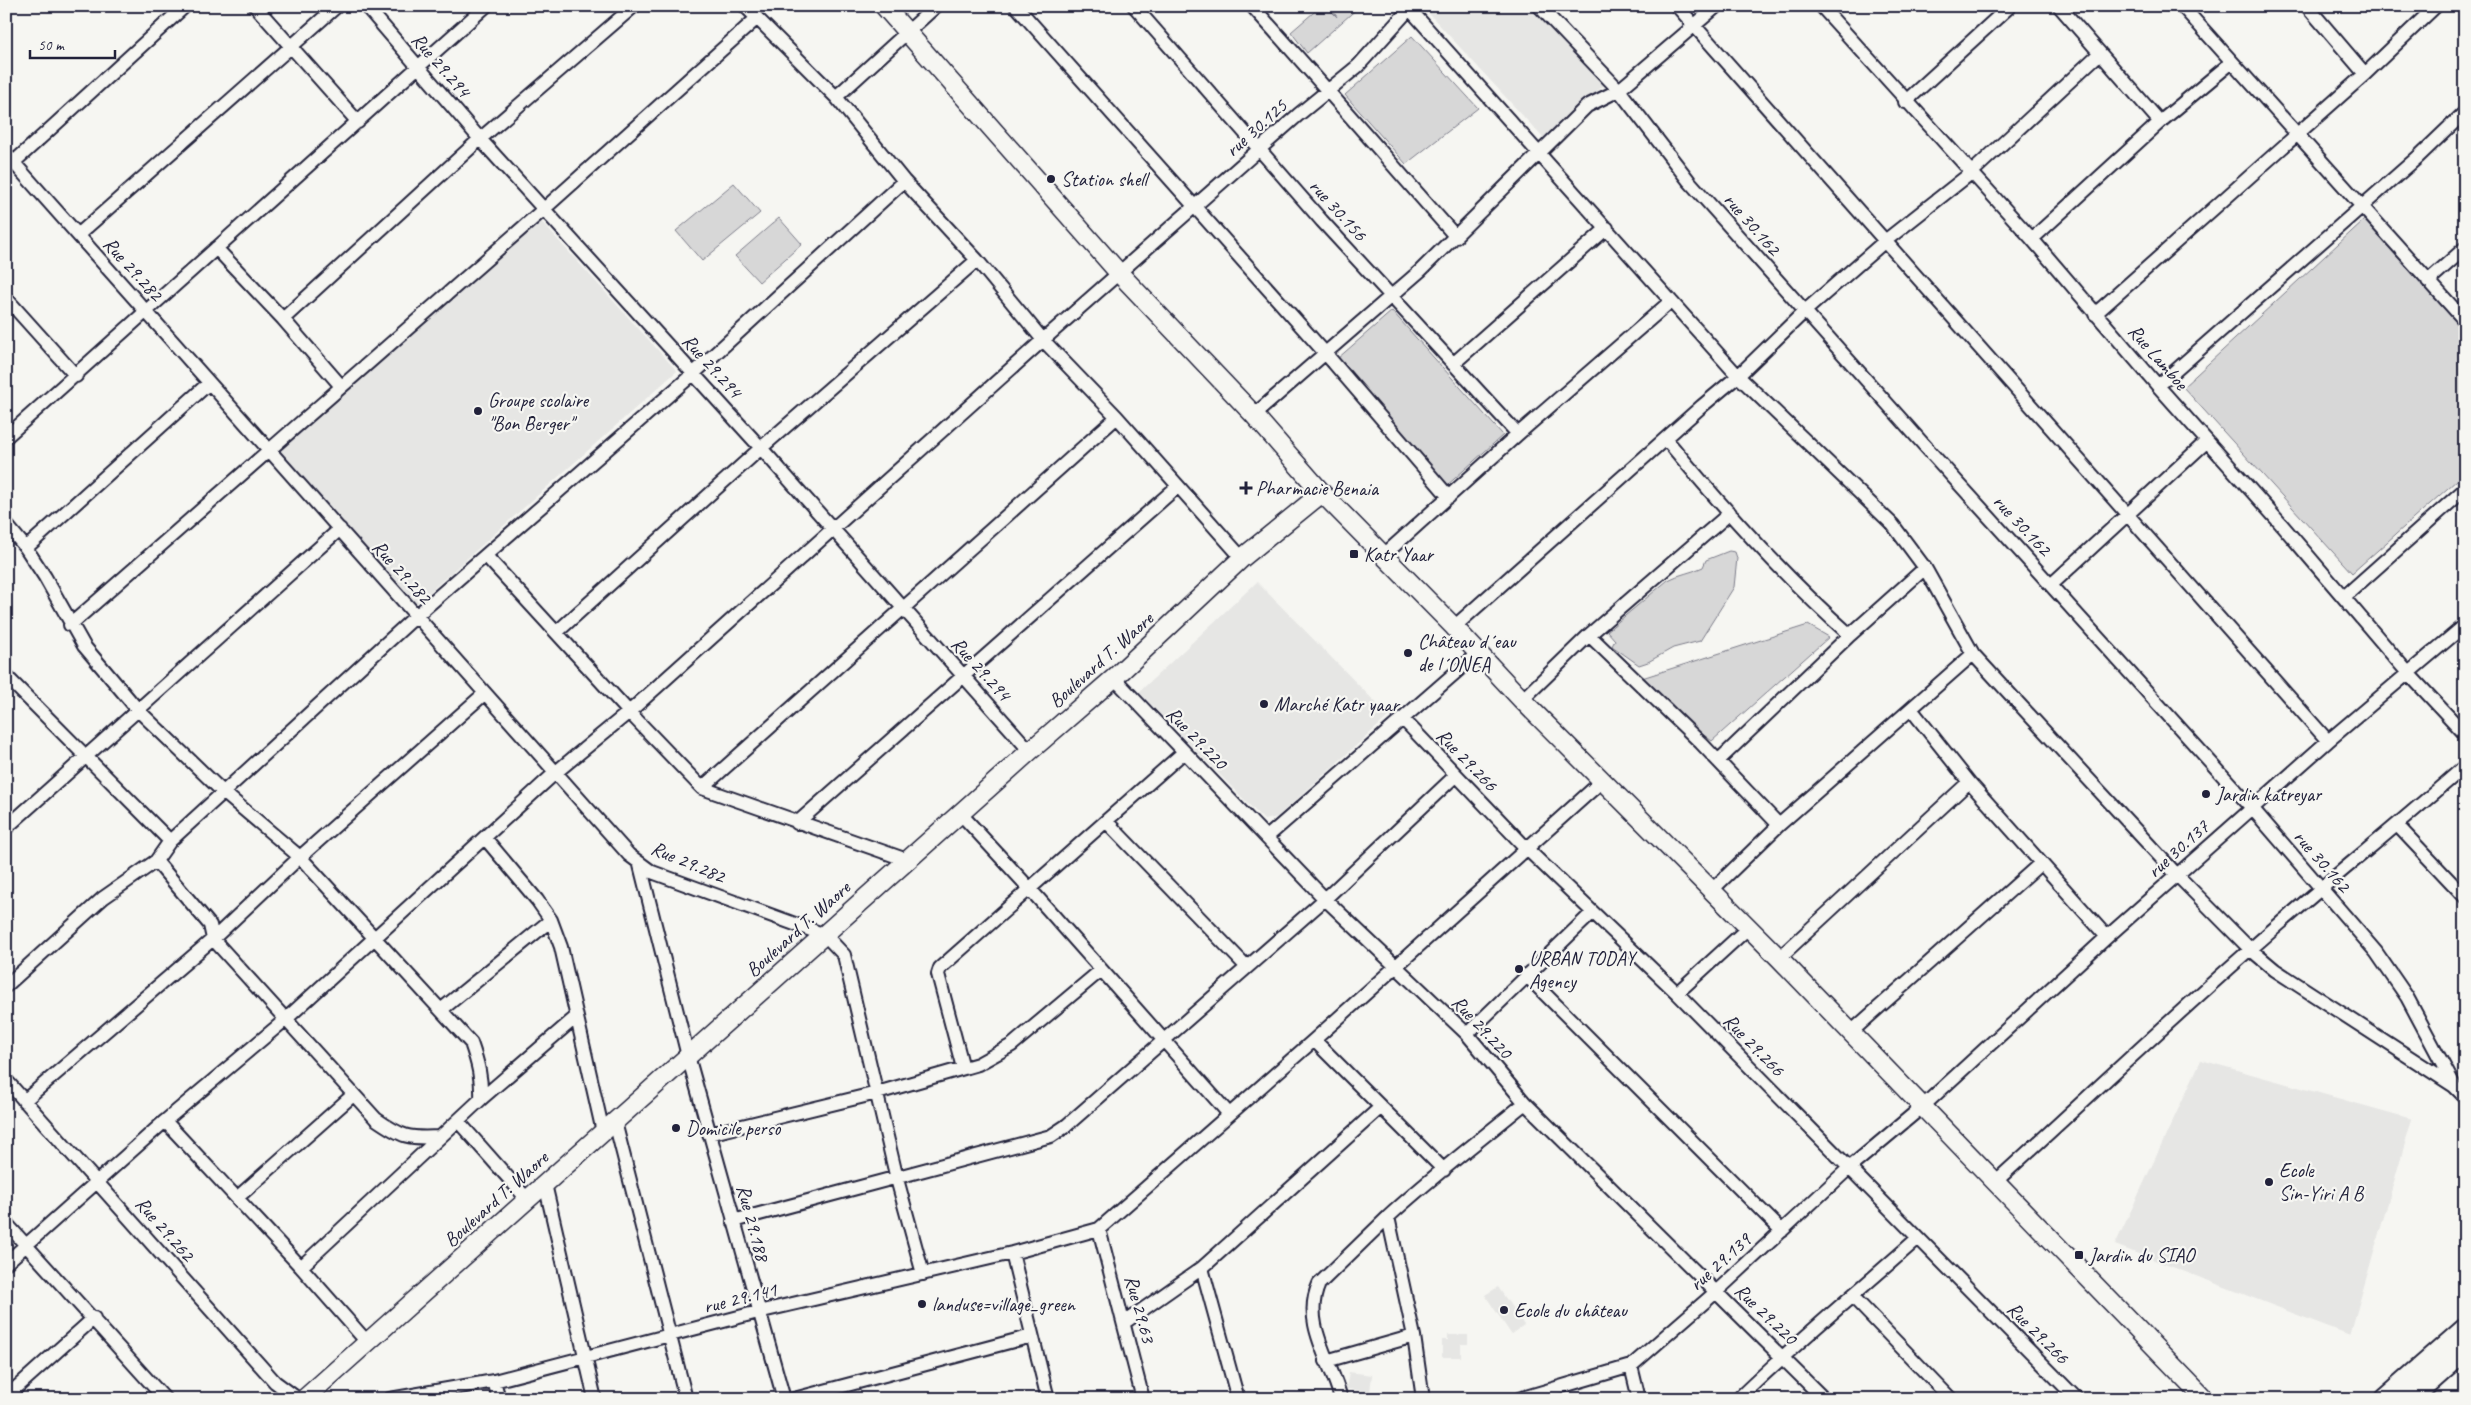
<svg xmlns="http://www.w3.org/2000/svg" width="2471" height="1405" viewBox="0 0 2471 1405" font-family="Caveat,sans-serif">
	<rect width="100%" height="100%" fill="#f6f6f2"/>
	<filter id="ink" filterUnits="userSpaceOnUse"><feTurbulence type="fractalNoise" baseFrequency=".02" numOctaves="2"/><feDisplacementMap in="SourceGraphic" scale="10" xChannelSelector="R" yChannelSelector="G"/><feConvolveMatrix kernelMatrix="1 2 1 2 8 2 1 2 1" color-interpolation-filters="sRGB"/></filter>
	<g filter="url(#ink)">
		<path fill="#e6e6e4" d="M1422,6h112l70,79 -59,55z
			M539,219l138,152 -261,233 -138,-153z
			M1257,582l132,134 -112,101 -13,3 -125,-128z
			M2201,1060l211,59 -62,216 -235,-90z
			M1498,1287l26,38 -13,9 -26,-39z
			M1448,1335h20v9h-7v13h-19v-17h6z
			M1349,1372l23,3 -2,17 -24,-3z"/>
		<path fill="#d7d7d7" stroke="#7c7c89" d="M1321,6h5l11,11 -7,-11h30l-53,47 -16,-21z
			M1412,36l66,72 -72,56 -61,-69z
			M734,183l26,30 -58,48 -26,-30z
			M779,218l23,26 -43,38 -24,-26z
			M2364,220l101,112v141l-113,100 -169,-186z
			M1392,311l111,124 -59,53 -107,-129z
			M1729,551l6,1 2,6 -3,29 -34,54 -27,7 -25,14 -9,3 -27,-19 3,-6 -8,-9 61,-51c11,-6 23,-7 35,-13l3,-7z
			M1808,625l21,12 -117,104 -11,-8 -59,-55z"/>
		<g fill="none" stroke-linecap="round" stroke-linejoin="round">
			<defs>
				<path id="street" d="M255,6l103,116
					M366,6l114,133 281,309 269,303
					M745,6l91,91 68,84 73,79 66,80 74,77 125,141
					M1016,6l310,348 123,143
					M1134,6l188,215 196,213
					M1252,6c69,76 136,154 204,231
					M1407,6l331,370 155,149 32,43 48,86 204,221 73,74 25,21 179,116 11,11
					M1539,6l80,84 70,91 244,274 319,353 124,144 31,45 47,88
					M1677,6l651,735
					M1821,6l211,233 126,147 123,138 127,149 57,61
					M2059,6l101,116
					M2182,6l283,315
					M2307,6l58,68
					M836,97l100,-91
					M1905,102l105,-96
					M6,154l623,701 23,17 173,63 19,20 53,224 26,95
					M14,162l171,-156
					M78,235l259,-229
					M2032,239l128,-117 72,-60
					M216,248l67,71 58,67
					M2428,281l37,-33
					M6,298l70,78
					M2095,314l270,-240 71,-68
					M283,319l197,-180 154,-133
					M1453,364l154,-136
					M2158,386l260,-229 47,-45
					M1254,415l166,-144 167,-165 32,-16 98,-84
					M6,437l480,-431
					M1666,439c56,68 118,138 184,196
					M6,524l20,24 19,29 39,69 54,64 85,82 77,65 171,186c7,20 11,35 10,56
					M26,548l183,-165
					M1384,555l134,-121 153,-133
					M486,556l143,156 73,76 205,72
					M2051,585l156,-144
					M2344,597l121,-108
					M70,625l474,-416 212,-190
					M1454,627l248,-221 36,-30 67,-65 80,-70 86,-68 129,-120
					M557,632l204,-184 216,-188
					M1589,635l112,108 78,82
					M6,676l164,165
					M1114,678l211,221 142,135 58,69 299,296
					M1522,700l67,-65 141,-122
					M1911,709l58,73 138,155
					M1403,719l125,131 149,143 400,406
					M1718,761l132,-126 75,-67
					M702,788l415,-371
					M960,813l70,76 199,225
					M1106,821l140,145
					M797,823l381,-337
					M2398,826l67,71
					M6,828l334,-299
					M1267,837l211,-184
					M485,838l52,62 14,20 10,27 42,185
					M156,861l54,64 3,14 163,180c26,18 32,20 64,18
					M640,865l48,191 96,343
					M1712,890l67,-65 194,-171
					M1779,958l190,-176
					M1526,975l256,256
					M6,986l97,-88 53,-37 14,-20 246,-225 277,-242 211,-193
					M1677,993l71,-65
					M441,1010l110,-90
					M1850,1033l191,-170
					M1467,1034l125,-121
					M1314,1040l130,130
					M963,1068l-25,-94 2,-6 244,-216
					M6,1080l269,302 23,17
					M24,1101l189,-162 87,-82 184,-163
					M165,1121l136,146 66,75
					M458,1121l69,78
					M615,1122l71,277
					M709,1134l168,-41 101,-29 34,-19 88,-74
					M1994,1183c86,-78 170,-158 258,-235 70,-62 143,-120 213,-182
					M545,1184l50,215
					M238,1197l115,-102
					M733,1221l318,-85 15,-10 259,-227 130,-123
					M6,1223l159,176
					M1099,1229l44,170
					M1012,1253l36,146
					M6,1263l159,-142 120,-101 270,-247 74,-61 414,-372 255,-225 60,-49 54,-60
					M301,1267l180,-168 95,-82
					M1202,1268l36,131
					M1853,1297l98,102
					M1125,1322l77,-54 179,-161
					M1326,1361l88,-25
					M1631,1366l8,33
					M494,1381l5,18
					M6,1397l88,-79
					M390,1399l104,-18 264,-69 254,-59 87,-24 215,-189 288,-259
					M794,1399l238,-63
					M1341,1399c-9,-37 -40,-76 -22,-115l69,-67
					M1423,1399l-9,-63 -26,-119c43,-40 91,-76 137,-114
					M1519,1399l112,-33 85,-74 132,-123 74,-62 185,-170 221,-196 137,-116
					M1738,1399c57,-56 120,-107 180,-161"/>
				<path id="secondary" d="M884,6l235,267 135,142 68,78 132,134 68,73 257,258 426,441
					M304,1399l726,-648 84,-73 128,-120 80,-65"/>
				<path id="primary" d="M2385,1399l80,-70
					M2410,1399l55,-49"/>
			</defs>
			<use href="#street" stroke="#22223b" stroke-width="16"/>
			<use href="#secondary" stroke="#22223b" stroke-width="21"/>
			<use href="#primary" stroke="#22223b" stroke-width="24"/>
			<use href="#street" stroke="#f6f6f2" stroke-width="12"/>
			<use href="#secondary" stroke="#f6f6f2" stroke-width="18"/>
			<use href="#primary" stroke="#f6f6f2" stroke-width="20"/>
		</g>
	</g>
	<g fill="#22223b" stroke="#f6f6f2" stroke-width="2">
		<circle cx="1051" cy="179" r="5"/>
		<circle cx="478" cy="411" r="5"/>
		<path d="M1243.5 480.5h5v5h5v5h-5v5h-5v-5h-5v-5h5z"/>
		<rect x="1349" y="549" width="10" height="10" rx="2.5"/>
		<circle cx="1408" cy="653" r="5"/>
		<circle cx="1264" cy="704" r="5"/>
		<circle cx="2206" cy="794" r="5"/>
		<circle cx="1519" cy="969" r="5"/>
		<circle cx="676" cy="1128" r="5"/>
		<circle cx="2269" cy="1182" r="5"/>
		<rect x="2074" y="1250" width="10" height="10" rx="2.5"/>
		<circle cx="922" cy="1304" r="5"/>
		<circle cx="1504" cy="1310" r="5"/>
	</g>
	<g text-anchor="middle" dominant-baseline="central" stroke-width="4.5" stroke-linejoin="round" paint-order="stroke">
		<g font-size="20" fill="#22223b" stroke="#f6f6f2">
			<text transform="translate(441 65) rotate(49)">Rue 29.294</text>
			<text transform="translate(1256 128) rotate(-42)">rue 30.125</text>
			<text transform="translate(1338 210) rotate(48)">rue 30.156</text>
			<text transform="translate(1752 224) rotate(49)">rue 30.162</text>
			<text transform="translate(133 269) rotate(48)">Rue 29.282</text>
			<text transform="translate(2158 357) rotate(49)">Rue Lamboe</text>
			<text transform="translate(712 366) rotate(48)">Rue 29.294</text>
			<text transform="translate(2022 525) rotate(47)">rue 30.162</text>
			<text transform="translate(402 572) rotate(48)">Rue 29.282</text>
			<text transform="translate(1101 660) rotate(-42)">Boulevard T. Waore</text>
			<text transform="translate(981 669) rotate(48)">Rue 29.294</text>
			<text transform="translate(1197 738) rotate(46)">Rue 29.220</text>
			<text transform="translate(1467 760) rotate(46)">Rue 29.266</text>
			<text transform="translate(2178 849) rotate(-42)">rue 30.137</text>
			<text transform="translate(2322 861) rotate(49)">rue 30.162</text>
			<text transform="translate(688 862) rotate(23)">Rue 29.282</text>
			<text transform="translate(798 929) rotate(-42)">Boulevard T. Waore</text>
			<text transform="translate(1482 1027) rotate(47)">Rue 29.220</text>
			<text transform="translate(1754 1045) rotate(46)">Rue 29.266</text>
			<text transform="translate(496 1199) rotate(-42)">Boulevard T. Waore</text>
			<text transform="translate(753 1223) rotate(75)">Rue 29.188</text>
			<text transform="translate(165 1229) rotate(49)">Rue 29.262</text>
			<text transform="translate(1720 1262) rotate(-42)">rue 29.139</text>
			<text transform="translate(740 1298) rotate(-14)">rue 29.141</text>
			<text transform="translate(1140 1309) rotate(75)">Rue 29.63</text>
			<text transform="translate(1766 1314) rotate(44)">Rue 29.220</text>
			<text transform="translate(2038 1333) rotate(45)">Rue 29.266</text>
		</g>
		<g font-size="20" fill="#22223b" stroke="#f6f6f2" text-anchor="start">
			<text x="1061" y="179">Station shell</text>
			<text x="488" y="400">Groupe scolaire<tspan x="488" dy="23">"Bon Berger"</tspan></text>
			<text x="1256" y="488">Pharmacie Benaia</text>
			<text x="1364" y="554">Katr Yaar</text>
			<text x="1418" y="641">Château d´eau<tspan x="1418" dy="23">de l´ONEA</tspan></text>
			<text x="1274" y="704">Marché Katr yaar</text>
			<text x="2216" y="794">Jardin katreyar</text>
			<text x="1529" y="958">URBAN TODAY<tspan x="1529" dy="23">Agency</tspan></text>
			<text x="686" y="1128">Domicile perso</text>
			<text x="2279" y="1170">Ecole<tspan x="2279" dy="23">Sin-Yiri A B</tspan></text>
			<text x="2089" y="1255">Jardin du SIAO</text>
			<text x="932" y="1304">landuse=village_green</text>
			<text x="1514" y="1310">Ecole du château</text>
		</g>
	</g>
	<rect width="2471" height="1405" fill="none" stroke="#f6f6f2" stroke-width="25"/>
	<rect x="12" y="12" width="2446" height="1380" fill="none" stroke="#22223b" stroke-width="2" filter="url(#ink)"/>
	<path d="M30 50v8h85v-8" fill="none" stroke="#22223b" stroke-width="2.5"/>
	<text x="38" y="50" font-size="15" fill="#22223b" stroke="#f6f6f2" stroke-width="4" paint-order="stroke">50 m</text>
</svg>
